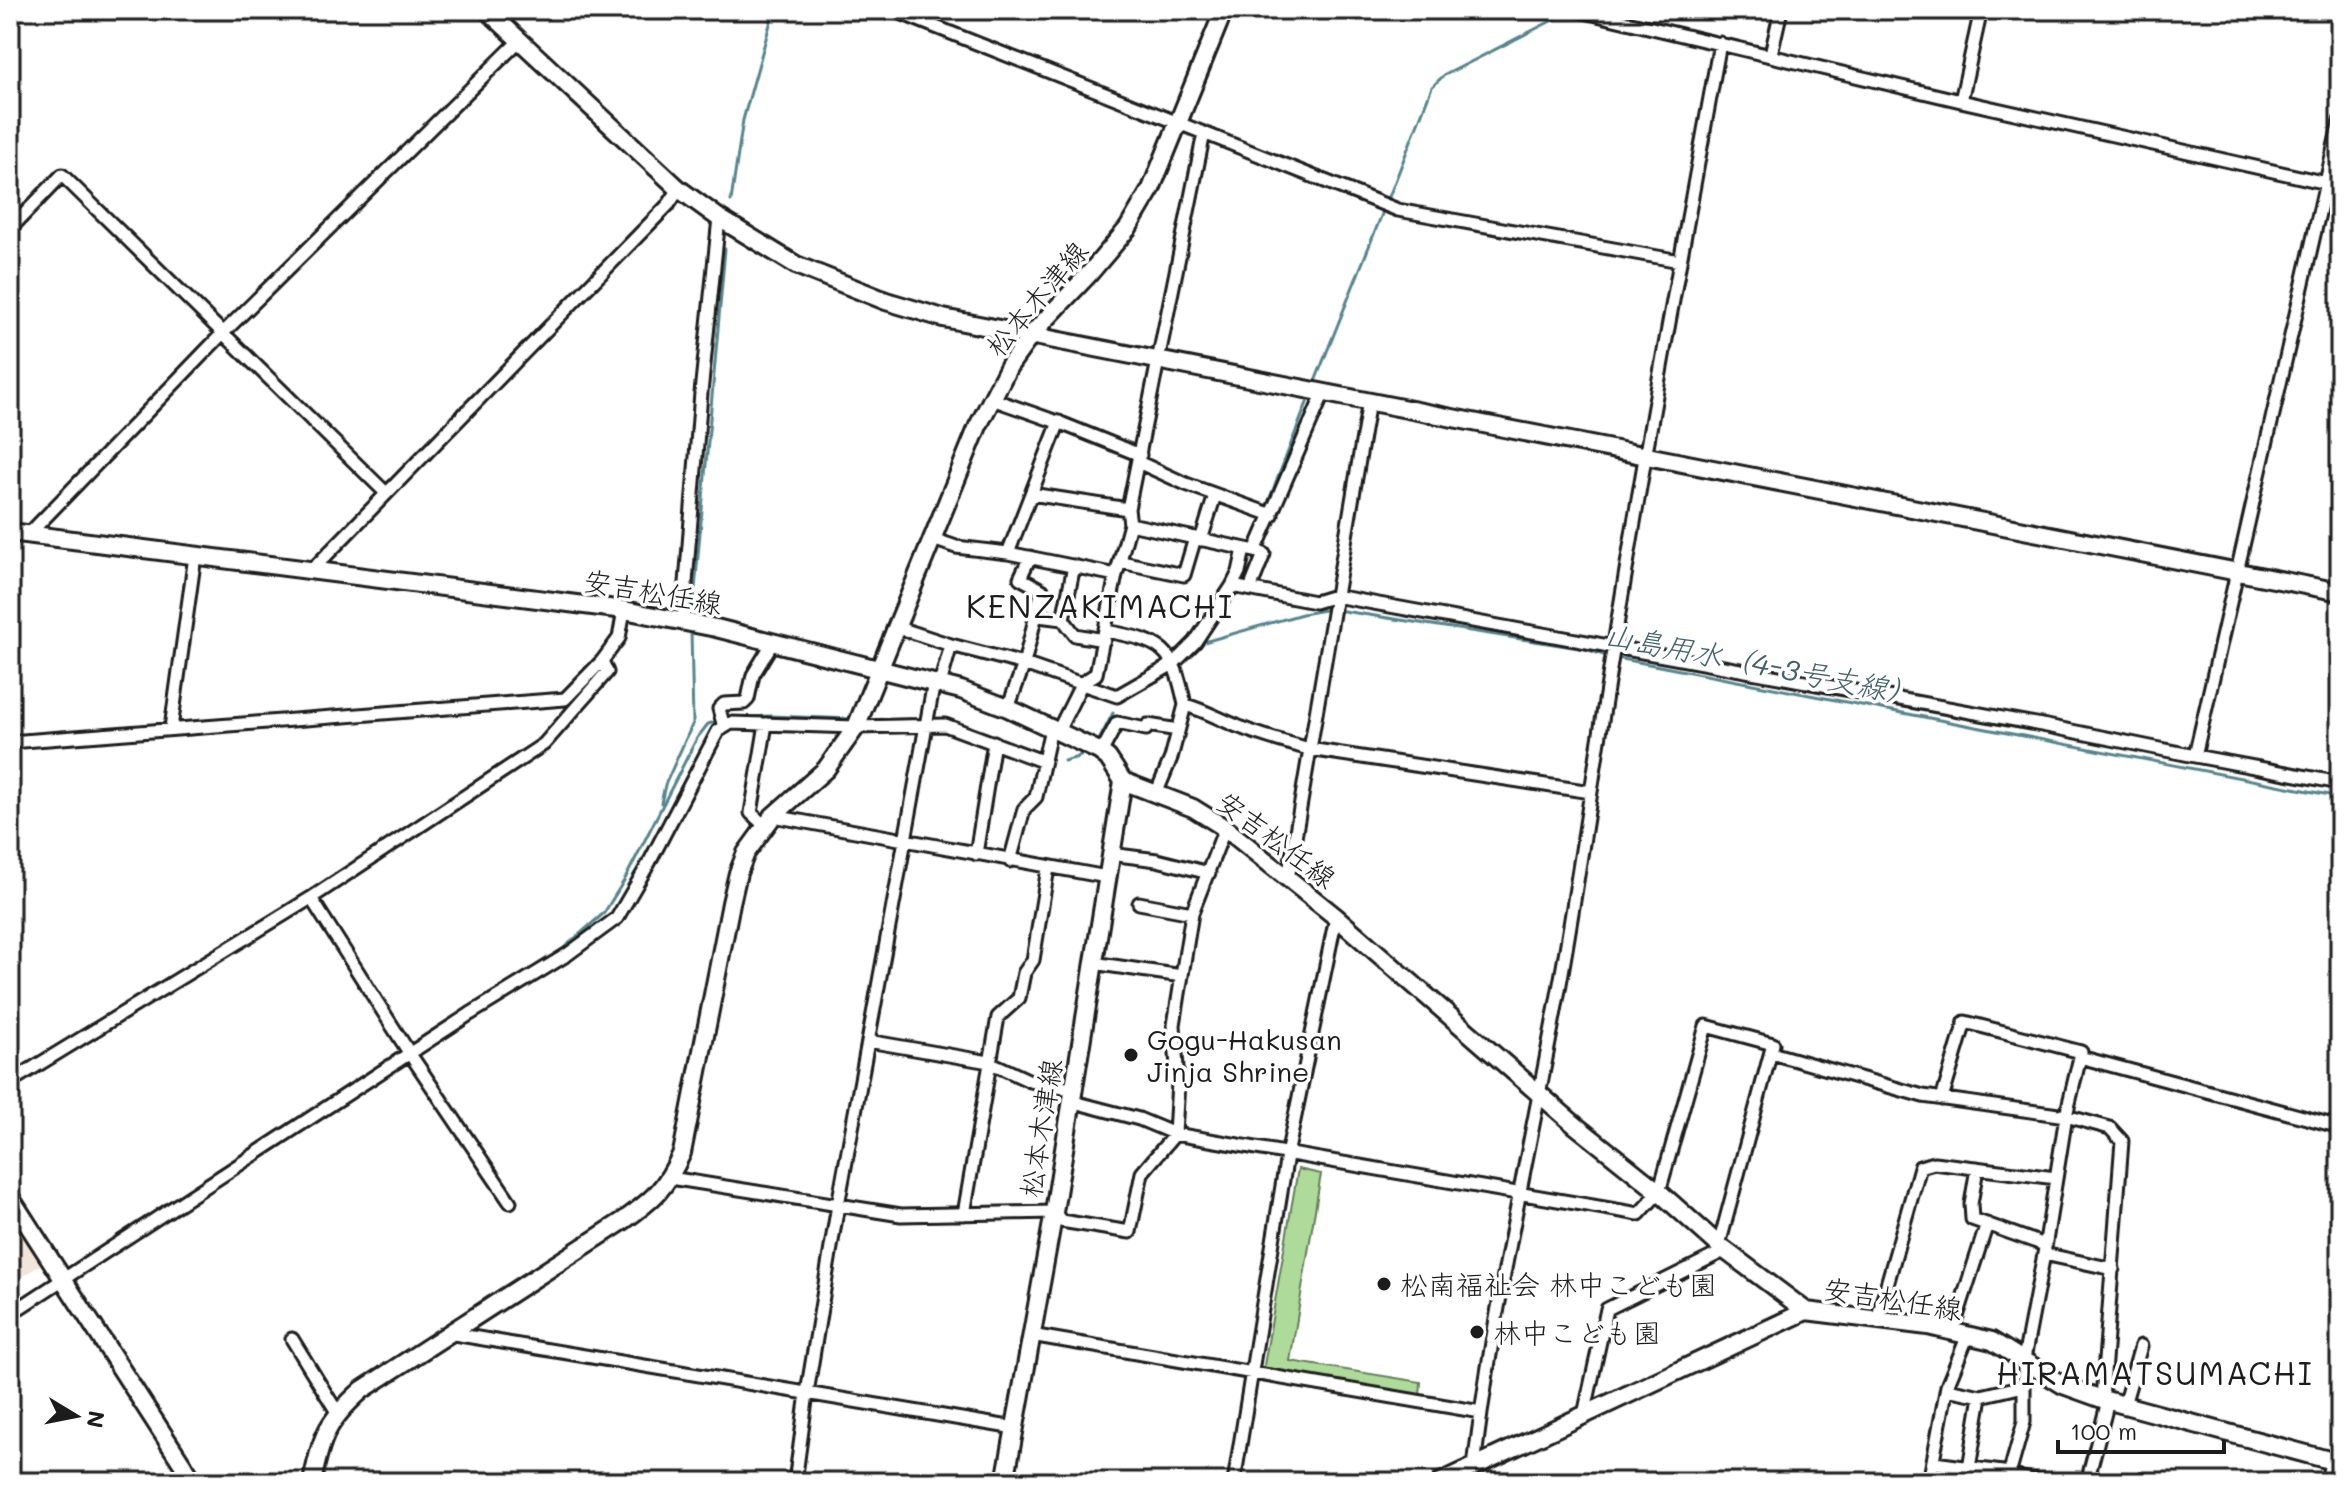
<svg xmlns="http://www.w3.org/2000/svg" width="2350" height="1492" viewBox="0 0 2350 1492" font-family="Mali,'Klee One',sans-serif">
	<rect width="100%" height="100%" fill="#fff"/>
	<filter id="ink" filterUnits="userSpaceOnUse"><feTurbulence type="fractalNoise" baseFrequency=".0125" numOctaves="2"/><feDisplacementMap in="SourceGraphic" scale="16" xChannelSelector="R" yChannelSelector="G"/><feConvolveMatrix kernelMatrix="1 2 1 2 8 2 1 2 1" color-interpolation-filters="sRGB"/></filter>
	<g filter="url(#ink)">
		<path fill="#f2e6da" d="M10,1213l32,51 -32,20z"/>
		<path fill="#aedb99" stroke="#657c5a" stroke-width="2" d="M1298,1169l23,5 -31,187 131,21 -1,16 -157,-27z"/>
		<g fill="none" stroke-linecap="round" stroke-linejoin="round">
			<path stroke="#56858d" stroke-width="3" d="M731,201l12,-81 31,-110
				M1387,202l45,-115 11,-11 118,-60 5,-6
				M1314,384l70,-175
				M1252,544l58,-149
				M1245,579l6,-27
				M1337,610l248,39 25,8
				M693,612l32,-363
				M1211,628l26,-36
				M1617,658l723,139
				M1182,663l22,-21 98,-28 28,-5
				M730,718l40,-2 84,3
				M866,720l50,-1
				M1098,742l15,-29
				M1064,761l14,-4 7,-6
				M661,803l4,-18 28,-62 -2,-93
				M409,1047l155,-99 40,-35 21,-34 72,-141 11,-14 11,-3
				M64,1271l339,-220
				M10,1306l44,-28"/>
			<defs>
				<path id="street" d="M893,10l505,200 282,51
					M1576,10l385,91 379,85
					M1771,54l10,-44
					M1961,101l20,-91
					M2340,121l-145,635 145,27
					M10,229l52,-54 323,317
					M992,399l71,25 77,31
					M1138,462l48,22 86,31
					M1031,494l97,15
					M1130,524l125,27
					M29,534l194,-201 296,-292
					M930,538l26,9 52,6 108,22
					M1201,540l14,-45
					M1008,553l51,-131
					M1121,562l63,13 11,-37
					M1074,566l-11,53 12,16 29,5
					M311,571l358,-367 10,-15
					M1232,586l7,-14 5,-23
					M1250,589l14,-35 -9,-3 69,-159
					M1038,616l25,3
					M683,621l18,-228 18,-175
					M896,627l55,18 73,19 93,32 56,-32 22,-22 37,-56 83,16 20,-6 712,130 148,30
					M1106,631c57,11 67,15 79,74
					M940,684l11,-39
					M1008,708l16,-44 18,-74 -22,-12 10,-21
					M724,727l-5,-18 5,-5 20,-1 4,-4 5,-24 20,-33
					M171,728l24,-172
					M1058,731l24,-48 14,-9 20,-99 14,-51 -2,-15 76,-376
					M10,742l555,-43 37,-38 17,-23 5,-28
					M1101,753l16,-30 29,6 2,-4 30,5
					M1156,794l15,-36 14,-53c19,5 34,14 52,21 24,10 48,16 72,23l282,43
					M773,816l334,61
					M765,826l-14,-13 15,-89
					M976,854l18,-112
					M1110,854l47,6 52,13
					M1010,861l14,-52 12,-12 15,-69
					M1288,879l81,-478
					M311,898l99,156 100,148
					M1139,903l53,10
					M1093,963l89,13
					M868,1041l121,21 41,19 41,8
					M1771,1053l152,43 143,20 44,12 12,13 -20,258
					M10,1082l301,-184 233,-154 63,-72 -5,-11
					M1942,1099l23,-77 116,30
					M1070,1101l69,18 36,15 464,80 20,-22 47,-166 67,18 -54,201
					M1977,1168l-6,36 1,15 73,26
					M670,1178l231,37 153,-3 7,9 69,11 12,-59 33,-39 3,-52 -4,-57 18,-112 33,-85
					M964,1214l34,-197 21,-19 5,-25 9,-13 15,-92
					M2044,1254l69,15
					M10,1314l460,-300 98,-60 49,-36 32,-55 69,-132 13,-8 125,4 89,-2 97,36
					M1877,1320l43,-153 14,-4 122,15
					M1952,1332l35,-108
					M448,1333l567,95
					M1031,1335l450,77
					M292,1339l45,73
					M1947,1389l34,7 43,-10
					M2124,1405l17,-59
					M1584,1415l23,-106 119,-59
					M1934,1463l76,10
					M1474,1467c20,-169 60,-334 89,-500 18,-105 33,-211 50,-316 32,-203 70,-405 107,-608
					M1969,1468l12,-72
					M2009,1476l39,6
					M795,1482l12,-89 31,-188 96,-523
					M1234,1482l53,-327 49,-238
					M1929,1482l18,-96 21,-51
					M2007,1482l17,-60v-63l20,-105 22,-138 14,-59 260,70
					M2087,1482l21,-81
					M2326,1482l6,-21"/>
				<path id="secondary" d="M487,10l192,179 40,29 77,47 90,36 57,17 1397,274
					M10,532l614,78 92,18 245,62 47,18 91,43 9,7 15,23 70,27 32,20 111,89 239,208 84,67 63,56 84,63 122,15 64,15 71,44 39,14 238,64
					M10,1197l184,285
					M312,1482c10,-46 14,-60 50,-92l261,-169c32,-23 42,-32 59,-68l49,-250 7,-30 8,-20 27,-37 53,-47 30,-42 122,-301 31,-60 23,-32 57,-60 39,-46 23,-39 73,-179
					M1005,1482l49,-270 69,-431
					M1441,1482l365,-171"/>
			</defs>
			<use href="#street" stroke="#1c1c1c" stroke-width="17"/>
			<use href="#secondary" stroke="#1c1c1c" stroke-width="22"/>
			<use href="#street" stroke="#fff" stroke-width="11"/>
			<use href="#secondary" stroke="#fff" stroke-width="16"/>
		</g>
	</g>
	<g fill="#1c1c1c" stroke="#fff" stroke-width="3">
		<circle cx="1131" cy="1055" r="8"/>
		<circle cx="1384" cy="1284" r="8"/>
		<circle cx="1477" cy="1332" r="8"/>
	</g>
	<g text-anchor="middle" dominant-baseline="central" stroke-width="7" stroke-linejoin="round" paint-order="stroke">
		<g font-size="28" fill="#1c1c1c" stroke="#fff">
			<text transform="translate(1036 298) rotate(-50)">松本木津線</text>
			<text transform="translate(653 591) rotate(10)">安吉松任線</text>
			<text transform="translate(1277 839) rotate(37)">安吉松任線</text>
			<text transform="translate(1040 1128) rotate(-81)">松本木津線</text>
			<text transform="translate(1893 1298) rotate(9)">安吉松任線</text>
		</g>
		<g font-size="28" fill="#1c1c1c" stroke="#fff" text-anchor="start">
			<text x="1147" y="1039">Gogu-Hakusan<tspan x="1147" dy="32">Jinja Shrine</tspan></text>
			<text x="1400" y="1284">松南福祉会 林中こども園</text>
			<text x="1493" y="1332">林中こども園</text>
		</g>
		<g font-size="30" font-style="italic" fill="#426268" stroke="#fff">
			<text transform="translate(1761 663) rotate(11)">山島用水（4-3号支線）</text>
		</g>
		<g font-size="32" letter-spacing="2" fill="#1c1c1c" stroke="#fff">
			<text x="1100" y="605">KENZAKIMACHI</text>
			<text x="2155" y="1372">HIRAMATSUMACHI</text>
		</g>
	</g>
	<rect width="2350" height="1492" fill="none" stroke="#fff" stroke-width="40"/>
	<rect x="20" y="20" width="2310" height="1452" fill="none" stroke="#1c1c1c" stroke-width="3" filter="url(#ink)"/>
	<g transform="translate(76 1416) rotate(100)" stroke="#ffffff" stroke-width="6" paint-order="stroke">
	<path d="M0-6L14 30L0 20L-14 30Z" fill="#1c1c1c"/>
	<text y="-12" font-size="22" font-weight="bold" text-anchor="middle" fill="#1c1c1c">N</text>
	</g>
	<path d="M2058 1440v12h166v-12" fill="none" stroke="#1c1c1c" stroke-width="4"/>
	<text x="2070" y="1440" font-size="24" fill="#1c1c1c" stroke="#ffffff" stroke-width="6" paint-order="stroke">100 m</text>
</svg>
